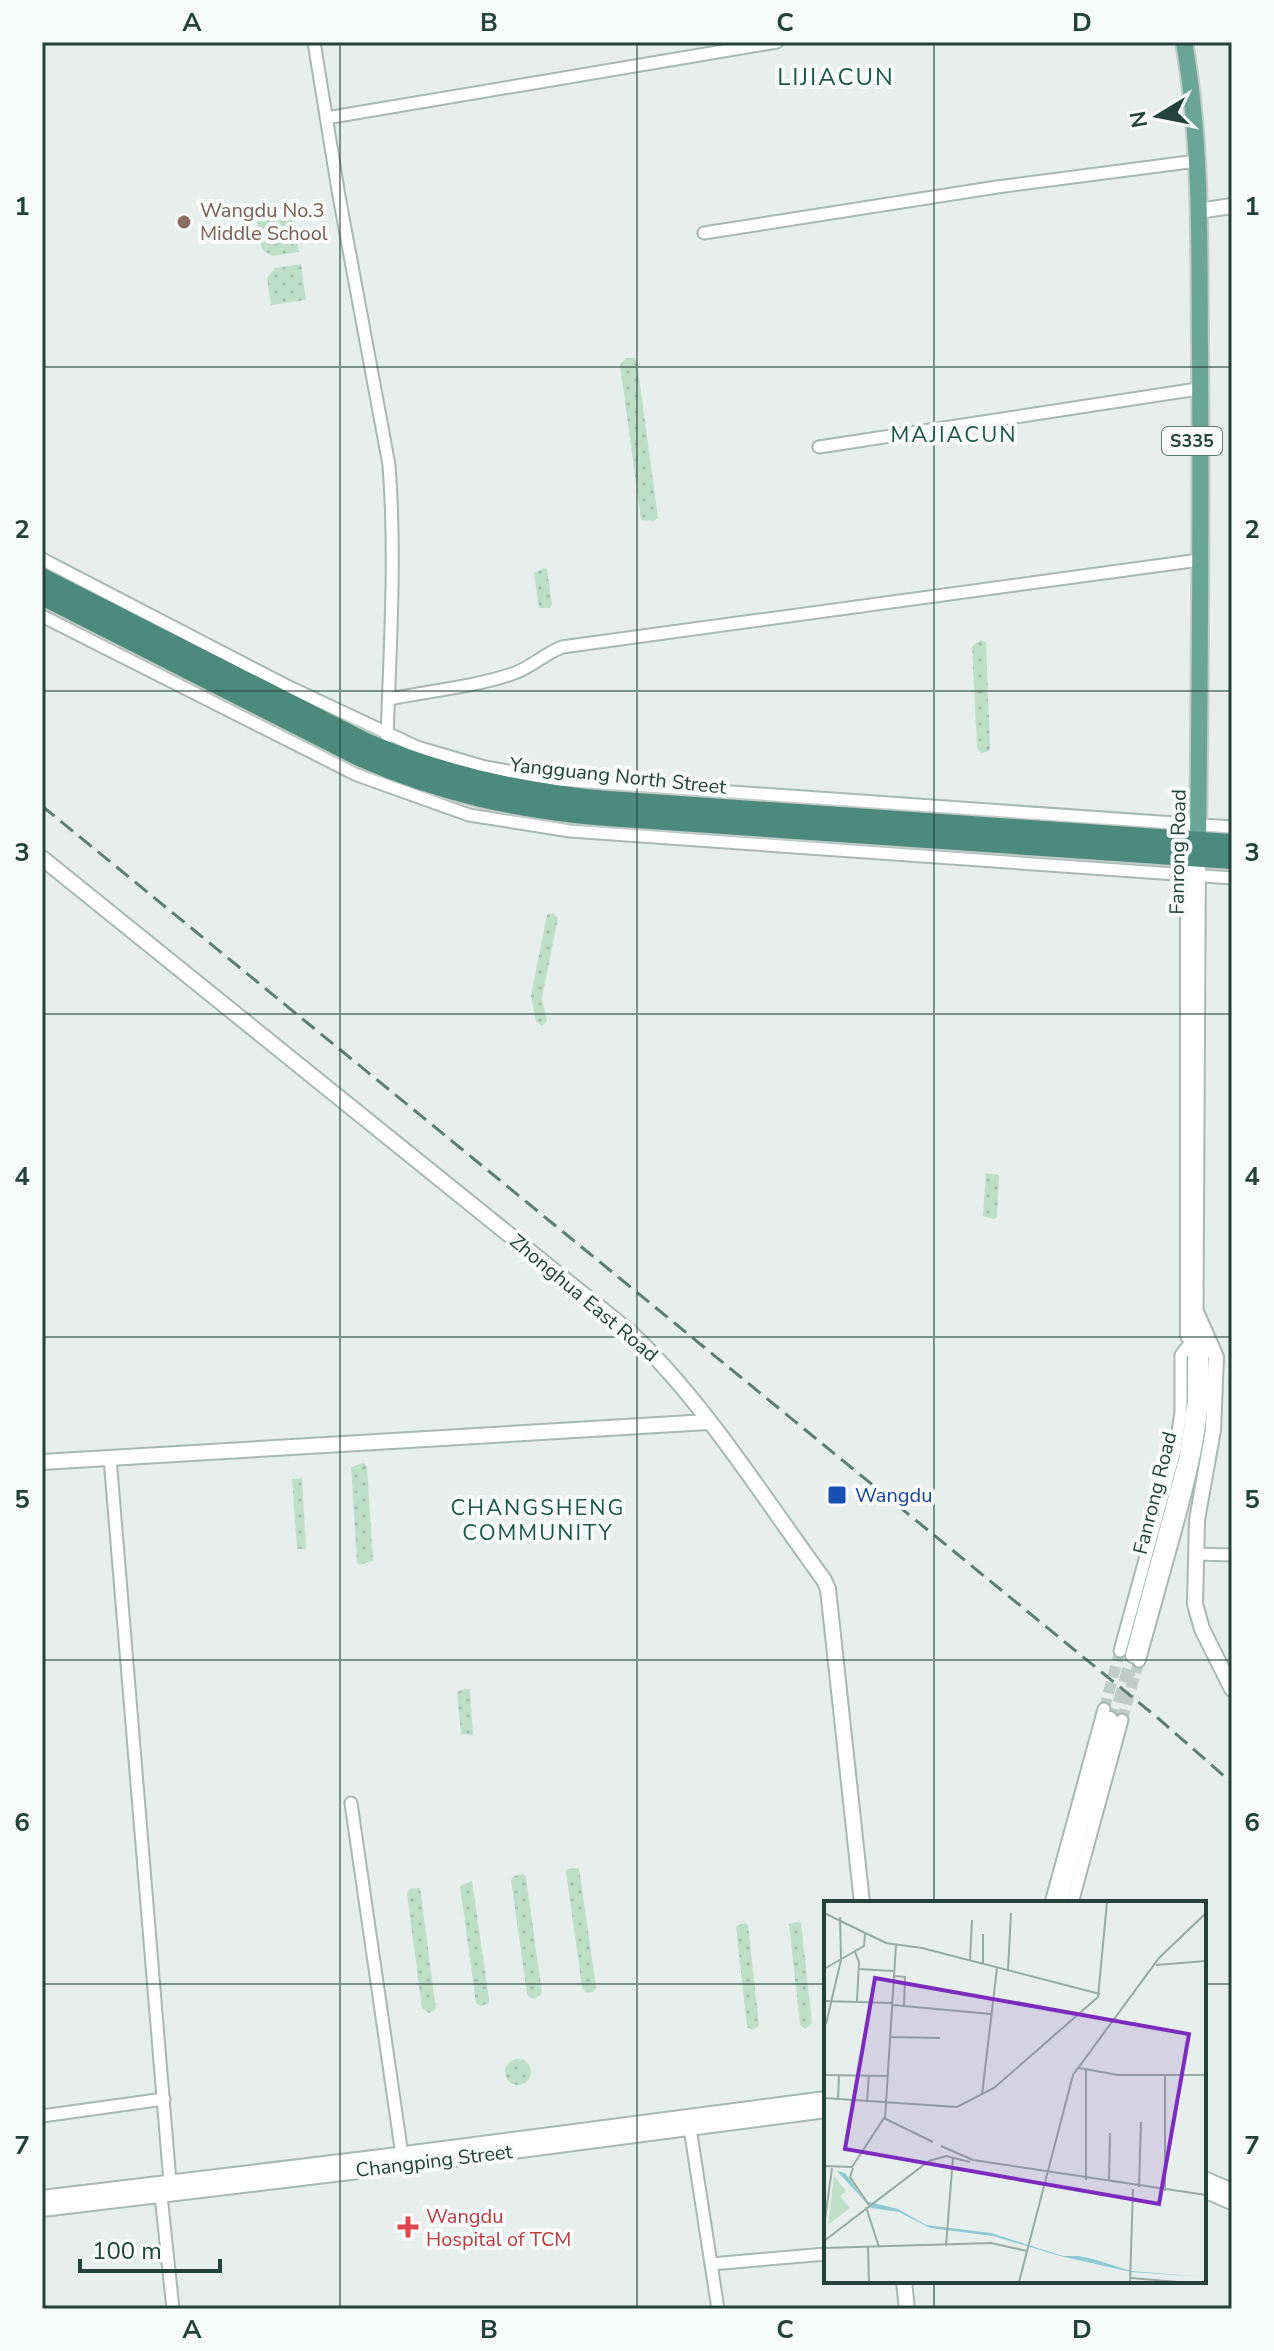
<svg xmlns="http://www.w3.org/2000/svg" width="1274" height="2351" viewBox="0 0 1274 2351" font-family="'Nunito Sans',sans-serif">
	<defs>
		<pattern id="grass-dots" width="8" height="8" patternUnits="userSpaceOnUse" patternTransform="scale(2)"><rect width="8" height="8" fill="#bfe0c8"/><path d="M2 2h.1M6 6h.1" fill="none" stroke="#a4c1ad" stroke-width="1.8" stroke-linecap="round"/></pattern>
	</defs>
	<rect width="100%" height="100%" fill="#e6efeb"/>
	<path fill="url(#grass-dots)" d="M293,215l6,37 -27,4 -10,-7 -5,-29z
		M301,264l5,36 -35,5 -4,-27 8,-10z
		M626,358h9l2,4 21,156 -4,3 -13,-1 -21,-155z
		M544,568l3,1 5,35 -2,4h-11l-5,-35z
		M981,640l5,2 4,105 -1,4 -8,2 -4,-5 -5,-102z
		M553,913l5,5 -16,80 5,23 -5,5 -6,-5 -5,-26 16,-80z
		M986,1173l13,2 -2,42 -3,2 -11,-3z
		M363,1463l4,3 6,95 -14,4 -2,-3 -6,-95z
		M302,1478l4,71h-9l-5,-70z
		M464,1689h6l3,46 -12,-1 -4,-42z
		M579,1868l17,119 -3,5 -7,1 -4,-6 -16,-115 1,-3z
		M523,1874l3,3 16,116 -7,6 -6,-2 -2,-4 -16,-113 3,-4z
		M472,1881l17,118v4l-8,3 -5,-3 -16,-117z
		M420,1888l16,121 -7,4 -7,-5 -15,-114 2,-5z
		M797,1922l4,1 11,101 -7,5 -5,-4 -11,-101z
		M745,1923l3,2 11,101 -7,4 -5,-3 -11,-101z
		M505 2072a13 13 0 1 1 26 0a13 13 0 1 1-26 0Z"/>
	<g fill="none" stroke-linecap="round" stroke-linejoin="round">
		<path stroke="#bfccc8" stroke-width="11" stroke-dasharray="11 5.5" stroke-linecap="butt" d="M1104,1709l16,-58
			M1122,1720l17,-59"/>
		<path stroke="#bfccc8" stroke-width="14" stroke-dasharray="14 7" stroke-linecap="butt" d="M1114,1723l19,-68"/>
		<defs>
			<path id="minor" d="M314,42l25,154 50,269c7,91 1,183 -2,273
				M326,118l451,-76
				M704,233l293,-46 192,-25
				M819,447l372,-57
				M42,559l243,126 132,62 68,20 75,13 672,47
				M42,616l315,159 112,40 101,16 662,47
				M389,699c40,-8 84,-12 123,-25 19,-6 32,-20 50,-27l630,-86
				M110,1458l60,724
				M1196,1554l36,1
				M1120,1651l55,-201 6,-38v-57l7,-9
				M1139,1661c12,-41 23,-83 35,-125 18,-66 37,-133 26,-202
				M351,1803l51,352
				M1051,1903l53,-194
				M1072,1903l50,-183
				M42,2116l122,-17
				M690,2128l28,181
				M161,2195l12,114
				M711,2264l115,-10"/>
			<path id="tertiary" d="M1198,211l34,-5
				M42,858l589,475c72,67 134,167 193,247l4,9 34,314
				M1197,1314l19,43 -3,73 -16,90 -2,84 7,25 30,60
				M42,1462l666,-40
				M42,2198l340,-41 444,-58
				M42,2209l342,-41 442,-58
				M904,2281l3,28"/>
			<path id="secondary" d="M1188,1336v-487
				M1133,1655l54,-199 8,-54 3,-555
				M1059,1903l51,-184
				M1204,2179l28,12
				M1204,2190l28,12"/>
			<path id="primary" d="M1184,42c18,102 15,205 16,308 1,164 0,327 -2,491"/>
			<path id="trunk" d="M42,577l324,165c79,34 157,51 242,58l624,43
				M42,596l317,161c81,36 161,53 248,60l625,43"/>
		</defs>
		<use href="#minor" stroke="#a8b8b2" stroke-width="15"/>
		<use href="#tertiary" stroke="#a8b8b2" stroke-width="18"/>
		<use href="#secondary" stroke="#a4bbb3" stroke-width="18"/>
		<use href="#primary" stroke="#c2cac8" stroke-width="20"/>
		<use href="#trunk" stroke="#c2cac8" stroke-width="22"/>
		<use href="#minor" stroke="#fff" stroke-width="11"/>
		<use href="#tertiary" stroke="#fff" stroke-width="14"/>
		<use href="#secondary" stroke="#fff" stroke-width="14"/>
		<use href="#primary" stroke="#6aa596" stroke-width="16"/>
		<use href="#trunk" stroke="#4c8a7c" stroke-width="18"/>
		<path stroke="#5f7d75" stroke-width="3" stroke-dasharray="16 8" stroke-linecap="butt" d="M42,806l1117,913 73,64"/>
	</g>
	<path fill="none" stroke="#24423a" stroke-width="2" stroke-opacity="0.55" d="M340,42v2267M637,42v2267M934,42v1861M42,367h1190M42,691h1190M42,1014h1190M42,1337h1190M42,1660h1190M42,1984h784M1204,1984h28M934,2281v28"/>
	<circle fill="#8d6e63" stroke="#f7fbf9" stroke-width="3" cx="184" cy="222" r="8"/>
	<rect fill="#1a4fb4" stroke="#f7fbf9" stroke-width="3" x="827" y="1485" width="20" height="20" rx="4"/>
	<path fill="#e0444e" stroke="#f7fbf9" stroke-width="3" d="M404 2215h8v8h8v8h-8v8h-8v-8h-8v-8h8z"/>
	<g text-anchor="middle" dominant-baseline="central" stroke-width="8" stroke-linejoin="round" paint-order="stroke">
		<rect fill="#f7fbf9" stroke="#637a73" stroke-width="2" x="1162" y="427" width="60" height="28" rx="6"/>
		<g font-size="18" font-weight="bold" fill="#24423a">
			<text x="1192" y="441">S335</text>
		</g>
		<g font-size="20" fill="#785e54" stroke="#f7fbf9" text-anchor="start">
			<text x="200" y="210">Wangdu No.3<tspan x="200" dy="23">Middle School</tspan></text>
		</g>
		<g font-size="20" fill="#24423a" stroke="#f7fbf9">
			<text transform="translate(618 776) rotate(6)">Yangguang North Street</text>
			<text transform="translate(1178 852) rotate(-89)">Fanrong Road</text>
			<text transform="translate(584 1298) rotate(40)">Zhonghua East Road</text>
			<text transform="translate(1155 1493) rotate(-76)">Fanrong Road</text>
			<text transform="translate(434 2161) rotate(-7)">Changping Street</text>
		</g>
		<g font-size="20" fill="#164399" stroke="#f7fbf9" text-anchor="start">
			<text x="855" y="1495">Wangdu</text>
		</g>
		<g font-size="20" fill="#be3a42" stroke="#f7fbf9" text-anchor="start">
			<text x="426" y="2216">Wangdu<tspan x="426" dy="23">Hospital of TCM</tspan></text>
		</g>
		<g font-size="22" letter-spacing="2" fill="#1f5548" stroke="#f7fbf9">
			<text x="954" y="435">MAJIACUN</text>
			<text x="538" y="1508">CHANGSHENG<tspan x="538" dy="25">COMMUNITY</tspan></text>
		</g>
		<g font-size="24" letter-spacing="2" fill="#1f5548" stroke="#f7fbf9">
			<text x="836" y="77">LIJIACUN</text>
		</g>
	</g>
	<g transform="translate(824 1901)">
		<rect width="382" height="382" fill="#e6efeb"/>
		<path d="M10,275l12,15 -6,5 10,12 -22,17z" fill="#bfe0c8"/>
		<path d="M13,270l8,2 20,28 33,8 28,16 65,8 72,23h16l14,3 38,12 75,6 -75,-5 -71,-16 -67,-20 -63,-8 -31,-16 -28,-4z" fill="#8ec9d4"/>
		<path fill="none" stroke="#98aaa4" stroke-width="2" d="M0,12l62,30 36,5 178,46M159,33v30M31,51l4,10 -2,39M146,59l2,-40M332,64l50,-4M0,68l40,-23 1,-12M35,68l34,2M184,69l3,-57M71,75l10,1 -1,29M0,100l68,2M69,104l98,9M2,123l15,-64 -1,-43M67,136l49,1M255,167l39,7h88M0,174l64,1M158,194l15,-127M0,197l133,9 37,-19 104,-91 9,-95M14,198l1,-24M43,200l2,-26M61,218l11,-174M117,245l32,14 233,35M0,265l28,1 32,-49 49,24M29,267l-3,9 19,28M262,279v-111M285,280l1,-48M315,286l2,-65M341,290v-116M42,306l13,40M0,326l8,-59M0,340l105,-80 17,-5 24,6M122,345l7,-89M44,346l1,35M0,347l167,-5 36,8M307,377l47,4M195,381l54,-207 86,-117 47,-45M306,381l3,-93"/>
		<path fill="#7b2cbf" fill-opacity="0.15" stroke="#7b2cbf" stroke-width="4" d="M51,77l314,56 -30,170 -314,-55z"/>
		<rect width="382" height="382" fill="none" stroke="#24423a" stroke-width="4"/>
	</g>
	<rect width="1274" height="2351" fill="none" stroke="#f7fbf9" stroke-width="88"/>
	<g transform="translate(1158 116) rotate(260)" stroke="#f7fbf9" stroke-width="6" paint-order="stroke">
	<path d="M0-6L14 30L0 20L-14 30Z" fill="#24423a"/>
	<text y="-12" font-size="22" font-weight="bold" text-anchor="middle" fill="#24423a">N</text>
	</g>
	<path d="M80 2259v12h140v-12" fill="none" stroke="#24423a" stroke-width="4"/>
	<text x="92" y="2259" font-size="24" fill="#24423a" stroke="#f7fbf9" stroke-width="6" paint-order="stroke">100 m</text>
	<rect x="44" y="44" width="1186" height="2263" fill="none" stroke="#24423a" stroke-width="3"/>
	<g font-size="26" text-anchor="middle" font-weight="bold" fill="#24423a">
		<text x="192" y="31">A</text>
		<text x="489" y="31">B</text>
		<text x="785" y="31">C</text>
		<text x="1082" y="31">D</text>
		<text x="22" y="215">1</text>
		<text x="1252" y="215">1</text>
		<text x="22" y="538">2</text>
		<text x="1252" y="538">2</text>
		<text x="22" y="861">3</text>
		<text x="1252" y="861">3</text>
		<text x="22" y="1185">4</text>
		<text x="1252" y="1185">4</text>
		<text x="22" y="1508">5</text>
		<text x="1252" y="1508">5</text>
		<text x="22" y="1831">6</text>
		<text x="1252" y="1831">6</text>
		<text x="22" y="2154">7</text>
		<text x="1252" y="2154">7</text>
		<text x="192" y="2338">A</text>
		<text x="489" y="2338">B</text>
		<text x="785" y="2338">C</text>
		<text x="1082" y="2338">D</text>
	</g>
</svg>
